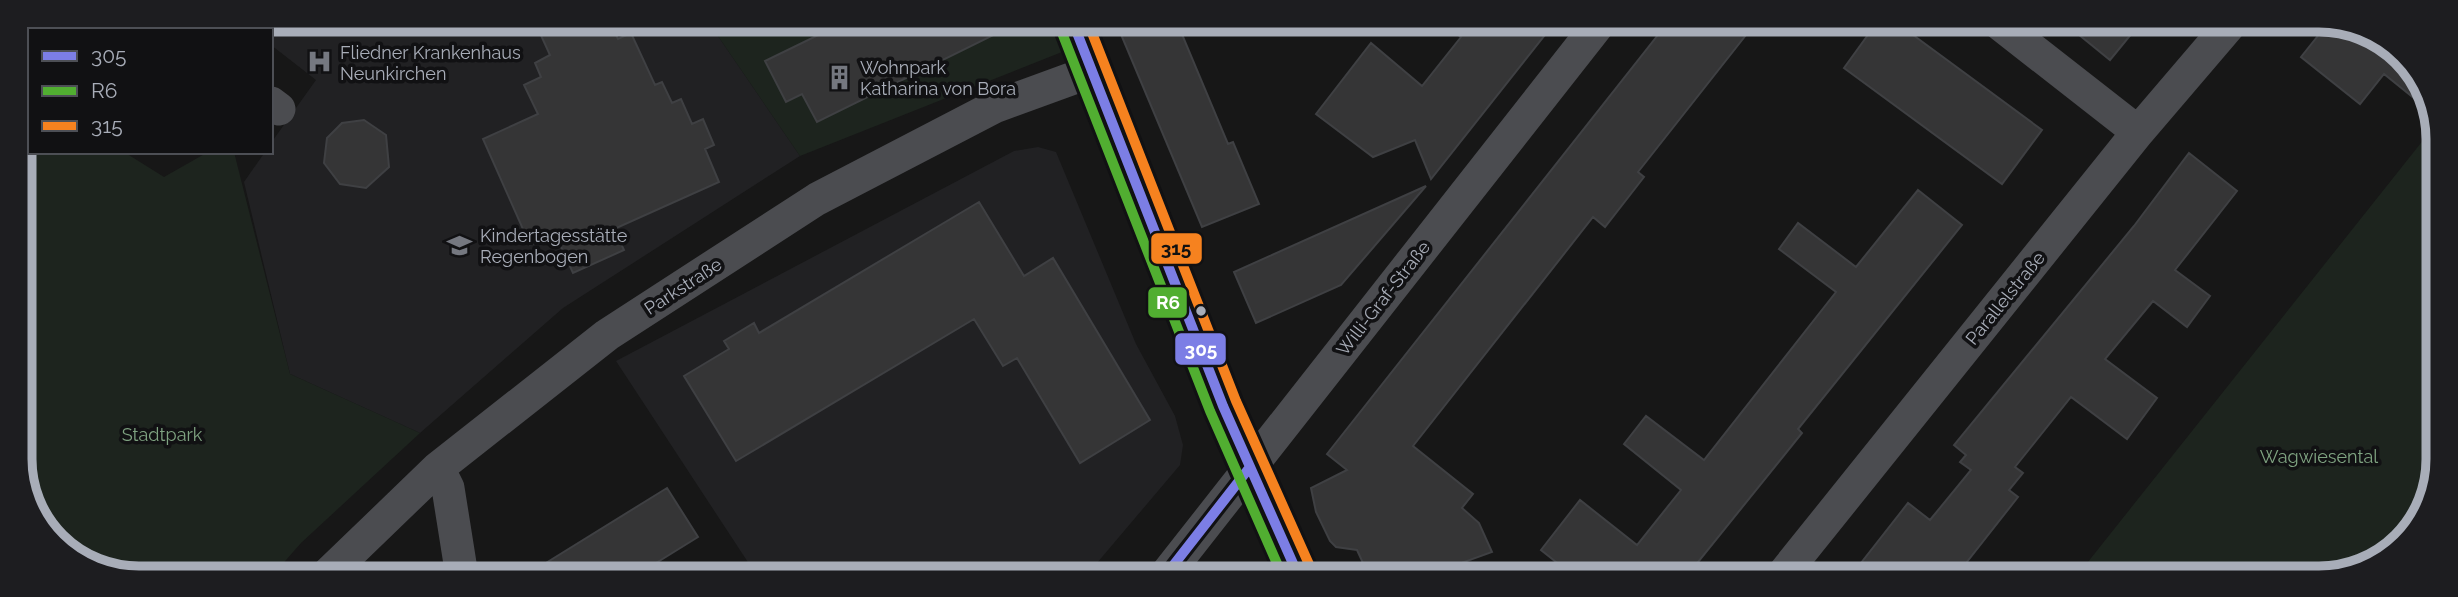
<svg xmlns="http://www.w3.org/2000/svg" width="2458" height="597" viewBox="0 0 2458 597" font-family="Raleway,sans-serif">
	<rect width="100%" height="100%" fill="#171717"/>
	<path fill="#212123" d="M239,19l468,1 93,136 -237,152 -143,125 -130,-59 -46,-192 21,-30h6v-9l45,-63 -45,-35v-15h-19z
		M1038,147l18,5 80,192 39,72 8,29 -3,20 -94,111h-329l-141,-215 398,-210z"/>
	<path fill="#1d241e" d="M707,20h345l15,30 -267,106z
		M2436,124v358l-38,66 -71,30 -251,-1z
		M30,135v17h94l40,25 44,-25h26l56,222 130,59 -119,110 -29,33 -157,-1 -61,-32 -32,-61 -2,-332z"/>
	<path fill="#353536" stroke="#3f4043" stroke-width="2" d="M534,20h50l6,14 21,-9 7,14 13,-6 24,52 7,-3 10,21 9,-4 11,25 11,-5 11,26 -9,4 14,33 -105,47 10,21 -51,23 -18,-39 -25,11 -47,-106 55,-25 -14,-29 17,-8 -6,-14 15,-8z
		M849,20h175l-207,102 -15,-28 -16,8 -21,-41z
		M1148,20h28l52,124 5,-2 26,62 -57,23 -82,-195z
		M1439,21h117l-125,158 -16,-39 -42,17 -57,-43 55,-71 51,43 39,-49z
		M1669,21h88l-119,151 6,5 -39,50 -12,-10 -180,229 60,48 -11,14 17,15 13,29 -53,19 3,6 -73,-1 -12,-26 -21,-3 -6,-6 -14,-29 -5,-24 36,-18 -20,-16z
		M1878,21h16l148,109 -40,54 -158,-116z
		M2062,21h80l-32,39z
		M2329,22h14l61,32 32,62 -52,-42 -24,30 -59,-47z
		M364,120l22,15 3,32 -23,21 -26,-4 -16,-21 3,-25 15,-15z
		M2189,153l48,38 -62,79 35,26 -23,31 -34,-26 -48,58 52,39 -30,41 -56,-42 -56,70 8,6 -14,17 9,7 -63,80h-105l58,-74 22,17 41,-50 -11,-8 6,-7 -12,-10 180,-219z
		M1426,186l-85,99 -85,38 -22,-51z
		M1918,190l44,35 -164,204 4,4 -116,144h-111l-34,-27 39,-50 57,45 44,-55 -57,-46 22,-28 58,44 132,-168 -57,-43 19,-26 58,44z
		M979,202l45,74 29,-18 97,162 -70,43 -63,-105 -14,8 -29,-47 -238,142 -52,-85 45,-27 -5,-8 30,-18 5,10z
		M667,488l31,49 -63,39h-110z"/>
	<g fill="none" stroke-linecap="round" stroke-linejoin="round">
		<path stroke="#4b4c50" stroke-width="33" d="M170,19l12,11
			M1072,20l151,386 76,171
			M1996,21l142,111
			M271,103l8,6
			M438,468l10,20 14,88
			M326,576l112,-108 169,-133 210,-136 177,-92 96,-35
			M1165,576l436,-555
			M1781,577l357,-445 94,-110"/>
		<defs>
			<path id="bus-1" d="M1072,20l151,386 76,171
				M1165,576l85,-109"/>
			<path id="bus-2" d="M1059,25l151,386 73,166"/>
			<path id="bus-3" d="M1087,20l149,381 76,170"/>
		</defs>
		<use href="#bus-1" stroke="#111113" stroke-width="16"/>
		<use href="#bus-2" stroke="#111113" stroke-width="16"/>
		<use href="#bus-3" stroke="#111113" stroke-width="16"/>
		<use href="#bus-1" stroke="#7c7ee5" stroke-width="10"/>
		<use href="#bus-2" stroke="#51ae31" stroke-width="10"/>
		<use href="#bus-3" stroke="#f6821f" stroke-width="10"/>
	</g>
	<defs>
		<symbol id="hospital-bare" viewBox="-9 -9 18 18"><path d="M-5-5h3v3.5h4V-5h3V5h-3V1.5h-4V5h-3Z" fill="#757880" stroke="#111113" stroke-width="2.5" paint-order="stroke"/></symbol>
		<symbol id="building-bare" viewBox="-9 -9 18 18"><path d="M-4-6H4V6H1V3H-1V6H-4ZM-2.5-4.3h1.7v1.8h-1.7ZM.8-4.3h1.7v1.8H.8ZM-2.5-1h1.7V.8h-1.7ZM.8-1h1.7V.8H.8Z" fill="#757880" stroke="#111113" stroke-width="2.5" paint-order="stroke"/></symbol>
		<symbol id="school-bare" viewBox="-9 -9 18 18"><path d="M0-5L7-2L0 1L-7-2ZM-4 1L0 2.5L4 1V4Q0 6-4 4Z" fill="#757880" stroke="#111113" stroke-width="2.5" paint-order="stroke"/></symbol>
	</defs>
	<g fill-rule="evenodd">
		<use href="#hospital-bare" x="302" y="44" width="35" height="35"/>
		<use href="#building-bare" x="822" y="60" width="35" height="35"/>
		<use href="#school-bare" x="442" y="228" width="35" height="35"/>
	</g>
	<circle fill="#a8adb8" stroke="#111113" stroke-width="2.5" cx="1201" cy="311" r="6"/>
	<g text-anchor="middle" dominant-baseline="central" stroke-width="7" stroke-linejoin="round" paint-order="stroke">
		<g font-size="18" fill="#a8adb8" stroke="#111113" text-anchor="start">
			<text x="340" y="52">Fliedner Krankenhaus<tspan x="340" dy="21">Neunkirchen</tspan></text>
			<text x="860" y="67">Wohnpark<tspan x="860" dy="21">Katharina von Bora</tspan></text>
			<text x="480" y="235">Kindertagesstätte<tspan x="480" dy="21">Regenbogen</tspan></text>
		</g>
		<g font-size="18" fill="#a8adb8" stroke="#111113">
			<text transform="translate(683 286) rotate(-33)">Parkstraße</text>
			<text transform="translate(1383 298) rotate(-52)">Willi-Graf-Straße</text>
			<text transform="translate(2005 298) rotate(-51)">Parallelstraße</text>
		</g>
		<g font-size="18" fill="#7fa381" stroke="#111113">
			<text x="162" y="434">Stadtpark</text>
			<text x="2319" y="456">Wagwiesental</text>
		</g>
	</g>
	<path d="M0 0H2458V597H0ZM139 32H2319A107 107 0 0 1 2426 139V459A107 107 0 0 1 2319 566H139A107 107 0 0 1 32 459V139A107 107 0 0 1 139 32Z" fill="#1d1d20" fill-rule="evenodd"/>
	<path fill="none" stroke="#a8adb8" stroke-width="9" d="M139 32H2319A107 107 0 0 1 2426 139V459A107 107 0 0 1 2319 566H139A107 107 0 0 1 32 459V139A107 107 0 0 1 139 32Z"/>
	<g stroke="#111113" stroke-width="2.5">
		<rect x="1150" y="232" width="53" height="33" rx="7" fill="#f6821f"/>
		<rect x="1147" y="286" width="41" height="33" rx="7" fill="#51ae31"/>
		<rect x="1174" y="332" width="53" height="34" rx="7" fill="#7c7ee5"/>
	</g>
	<g font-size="19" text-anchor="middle" font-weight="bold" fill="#fff">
		<text x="1168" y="309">R6</text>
		<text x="1201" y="356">305</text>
	</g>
	<g font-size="19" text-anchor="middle" font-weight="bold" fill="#111">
		<text x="1176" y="255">315</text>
	</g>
	<rect x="28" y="28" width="245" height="126" fill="#111113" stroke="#4d4f55" stroke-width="2"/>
	<rect x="42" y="51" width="35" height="10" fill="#7c7ee5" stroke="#4d4f55" stroke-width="2"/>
	<text x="91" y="63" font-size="21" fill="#a8adb8">305</text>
	<rect x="42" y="86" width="35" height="10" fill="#51ae31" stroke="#4d4f55" stroke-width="2"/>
	<text x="91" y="98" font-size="21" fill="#a8adb8">R6</text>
	<rect x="42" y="121" width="35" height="10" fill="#f6821f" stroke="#4d4f55" stroke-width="2"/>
	<text x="91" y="133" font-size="21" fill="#a8adb8">315</text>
</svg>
